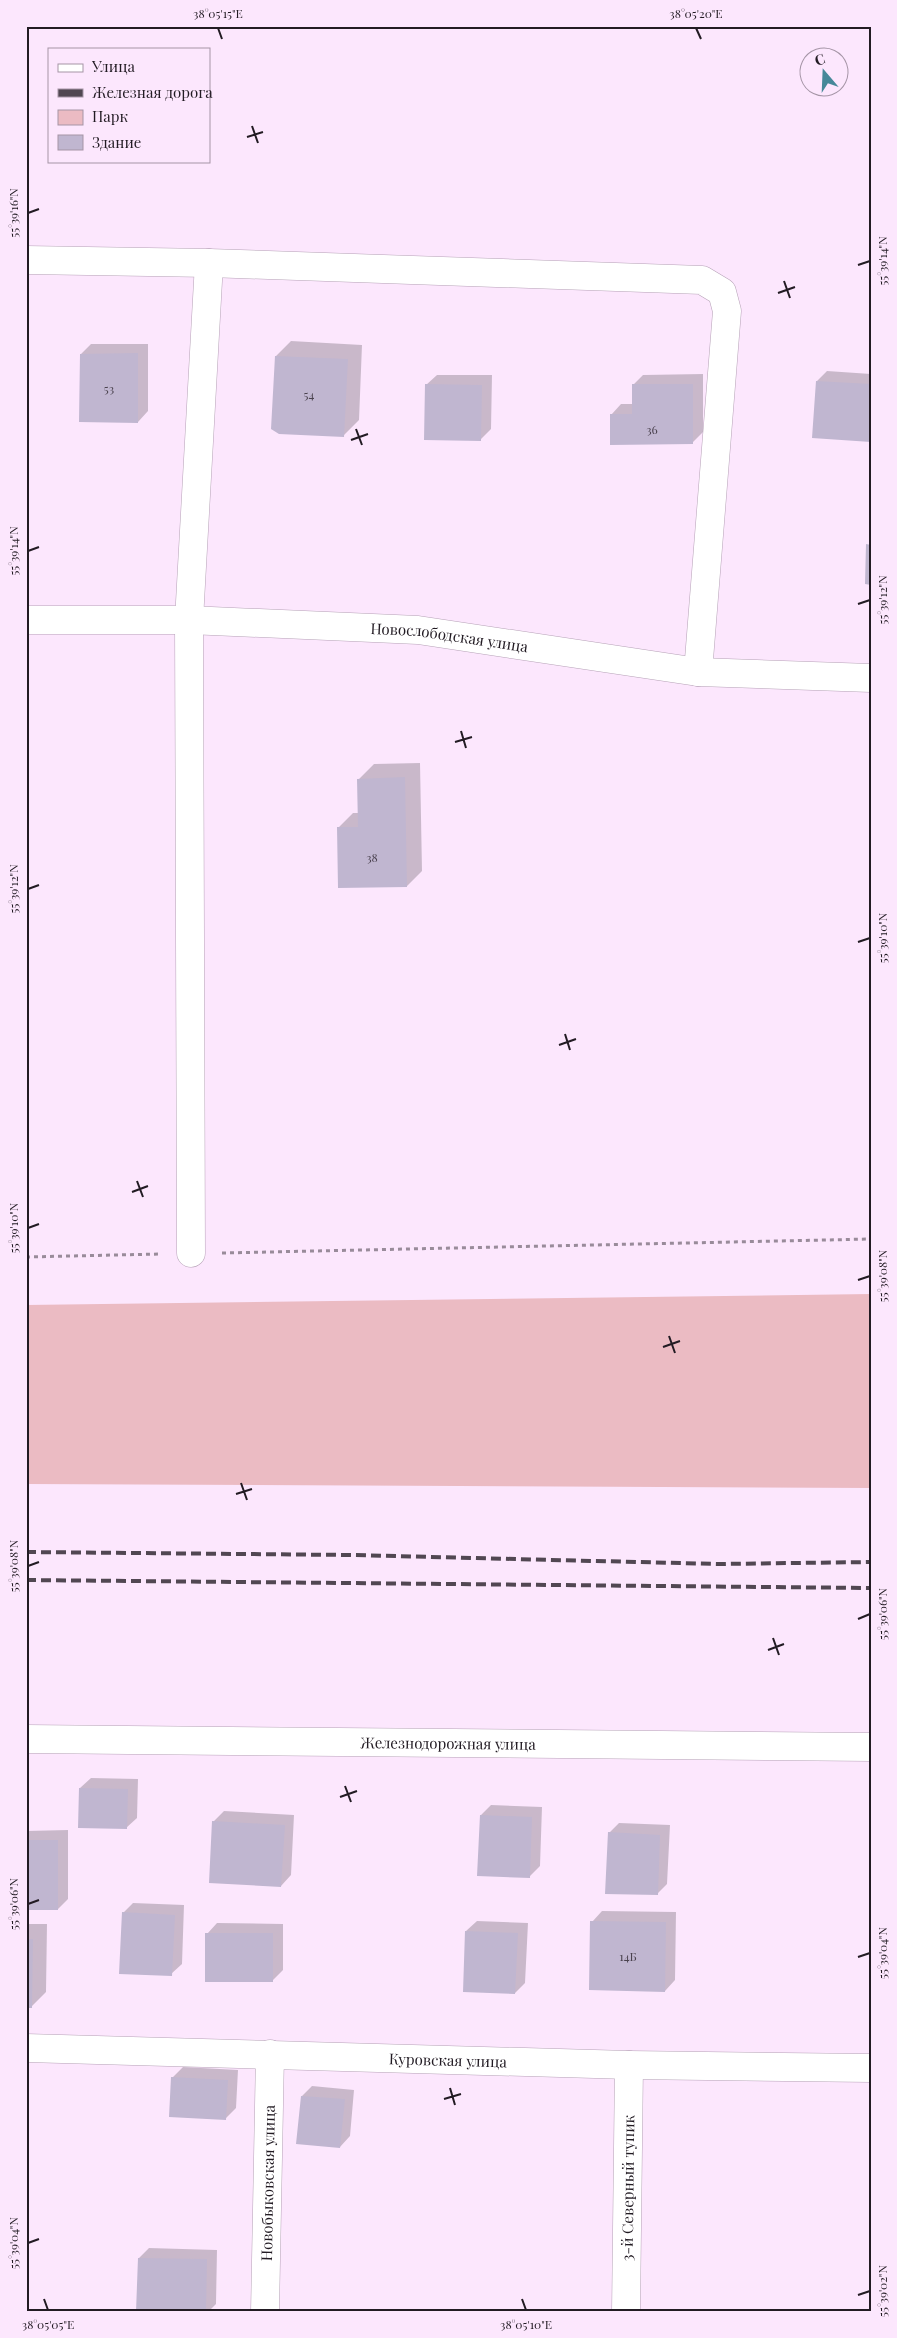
<svg xmlns="http://www.w3.org/2000/svg" width="897" height="2338" viewBox="0 0 897 2338" font-family="'Playfair Display',serif">
	<rect width="100%" height="100%" fill="#fce7fd"/>
	<path fill="#ebbbc3" d="M871,1294v194l-845,-4v-179z"/>
	<path fill="#0003" d="M291,341l71,4 -3,75 -15,15 -68,-79z
		M91,344h57v67l-10,11 -57,-68z
		M827,371l44,3v67l-54,-60z
		M703,374v58l-10,10 -82,-27 10,-11h12v-19l10,-10z
		M437,375h55l-1,54 -10,10 -55,-54z
		M420,763l2,108 -15,15 -69,-58 15,-15h6v-34l15,-15z
		M91,1778l47,1 -1,39 -11,10 -46,-40z
		M491,1805l51,2 -2,59 -11,11 -48,-62z
		M224,1811l70,4 -3,60 -10,11 -68,-64z
		M619,1823l51,2 -3,59 -10,10 -48,-61z
		M68,1830v69l-10,10h-32v-78z
		M133,1903l51,2 -2,59 -11,10 -48,-61z
		M602,1911l74,1 -1,68 -10,11 -73,-69z
		M477,1921l51,2 -3,60 -10,10 -49,-62z
		M217,1923l66,1v46l-10,10 -66,-46z
		M26,1924h21l-1,68 -15,15h-5z
		M183,2067l55,3 -2,38 -10,10 -54,-40z
		M312,2086l42,4 -4,46 -10,11 -38,-51z
		M149,2248l68,2 -1,54 -8,8h-70l1,-54z
		M26,2306h3v6h-3z"/>
	<path fill="#c0b6d0" d="M138,353v70l-59,-1 1,-68z
		M275,356l73,3 -4,78 -65,-3 -8,-5z
		M816,381l55,3v58l-59,-4z
		M425,384l57,1 -1,56 -57,-1z
		M632,384h61v60l-83,1v-31h22z
		M866,544l5,1v40l-6,-1z
		M405,777l2,110 -69,1 -1,-61h21l-1,-48z
		M79,1788l49,1 -1,40 -49,-1z
		M480,1815l52,2 -2,61 -53,-2z
		M212,1821l73,4 -4,62 -72,-4z
		M608,1832l52,3 -2,60 -53,-1z
		M26,1840h32v70h-32z
		M122,1912l53,3 -3,61 -53,-2z
		M590,1921l76,1 -1,70 -76,-2z
		M465,1931l53,2 -3,61 -52,-2z
		M205,1933h68v49h-68z
		M26,1939h7l-1,69h-6z
		M171,2077l57,3 -2,40 -57,-3z
		M301,2096l44,3 -5,49 -44,-4z
		M138,2258l69,1 -1,53h-70z"/>
	<g fill="none" stroke-linecap="round" stroke-linejoin="round">
		<defs>
			<g id="minor">
				<path d="M26,260l183,3 493,17 20,12 5,19 -29,361"/>
				<path id="s1" d="M26,620h163l229,10 280,42 173,6"/>
				<path d="M191,1253l-2,-633 20,-357"/>
				<path id="s2" d="M26,1739l845,8"/>
				<path id="s3" d="M26,2048l603,17 242,3"/>
				<path id="s4" d="M265,2312l5,-258"/>
				<path id="s5" d="M626,2312l3,-247"/>
			</g>
		</defs>
		<use href="#minor" stroke="#b6a2b7" stroke-width="29"/>
		<path stroke="#998b9a" stroke-width="3" stroke-dasharray="4 4" stroke-linecap="butt" d="M222,1253l649,-14
			M26,1257l134,-3"/>
		<use href="#minor" stroke="#fff" stroke-width="28"/>
		<path stroke="#514752" stroke-width="4" stroke-dasharray="10 5" stroke-linecap="butt" d="M26,1552l325,3 367,9 153,-2
			M26,1580l845,8"/>
	</g>
	<path fill="none" stroke="#221b23" stroke-width="2" d="M218,28l4,11M696,28l5,11M252,126l6,17M247,137l16,-5M28,213l11,-4M858,265l12,-4M784,281l6,17M778,293l17,-6M356,429l6,16M351,440l17,-6M28,551l11,-4M858,604l12,-4M461,731l5,17M455,742l17,-5M28,889l11,-4M858,942l12,-4M565,1034l5,16M559,1045l17,-6M137,1181l6,16M132,1192l16,-6M28,1228l11,-4M858,1280l12,-4M669,1336l6,17M663,1347l17,-6M241,1483l6,17M236,1494l16,-5M28,1566l11,-4M858,1619l12,-5M773,1638l6,17M768,1650l16,-6M345,1786l6,16M340,1797l17,-6M28,1904l11,-4M858,1957l12,-4M450,2088l5,17M444,2099l17,-5M28,2243l11,-4M858,2295l12,-4M44,2299l4,11M522,2299l4,11"/>
	<g text-anchor="middle" dominant-baseline="central" stroke-width="4" stroke-linejoin="round" paint-order="stroke">
		<g font-size="12" fill="#4a424e">
			<text x="109" y="388">53</text>
			<text x="309" y="394">54</text>
			<text x="652" y="429">36</text>
			<text x="372" y="857">38</text>
			<text x="628" y="1956">14Б</text>
		</g>
		<g font-size="15" fill="#221b23" stroke="#fce7fd">
			<text stroke="none"><textPath href="#s1" startOffset="424">Новослободская улица</textPath></text>
			<text stroke="none"><textPath href="#s2" startOffset="422">Железнодорожная улица</textPath></text>
			<text stroke="none"><textPath href="#s3" startOffset="422">Куровская улица</textPath></text>
			<text stroke="none"><textPath href="#s4" startOffset="129">Новобыковская улица</textPath></text>
			<text stroke="none"><textPath href="#s5" startOffset="124">3-й Северный тупик</textPath></text>
		</g>
	</g>
	<rect width="897" height="2338" fill="none" stroke="#fce7fd" stroke-width="55"/>
	<rect x="48" y="48" width="162" height="115" fill="#fce7fd" stroke="#a595a6"/>
	<rect x="58" y="64" width="25" height="8" fill="#ffffff" stroke="#a595a6"/>
	<text x="92" y="72" font-size="15" fill="#221b23">Улица</text>
	<rect x="58" y="89" width="25" height="8" fill="#514752" stroke="#a595a6"/>
	<text x="92" y="98" font-size="15" fill="#221b23">Железная дорога</text>
	<rect x="58" y="110" width="25" height="15" fill="#ebbbc3" stroke="#a595a6"/>
	<text x="92" y="122" font-size="15" fill="#221b23">Парк</text>
	<rect x="58" y="135" width="25" height="15" fill="#c0b6d0" stroke="#a595a6"/>
	<text x="92" y="148" font-size="15" fill="#221b23">Здание</text>
	<g transform="translate(824 72) rotate(341)"><circle r="24" fill="#fce7fd" stroke="#a595a6"/>
	<path d="M0-4L9 19L0 12L-9 19Z" fill="#468899"/>
	<text y="-8" font-size="14" font-weight="bold" text-anchor="middle" fill="#221b23">С</text>
	</g>
	<rect x="28" y="28" width="842" height="2282" fill="none" stroke="#221b23" stroke-width="2"/>
	<g font-size="12" text-anchor="middle" fill="#221b23">
		<text x="218" y="18">38°05'15"E</text>
		<text x="696" y="18">38°05'20"E</text>
		<text transform="translate(14 213) rotate(-90)" y="4">55°39'16"N</text>
		<text transform="translate(883 261) rotate(-90)" y="4">55°39'14"N</text>
		<text transform="translate(14 551) rotate(-90)" y="4">55°39'14"N</text>
		<text transform="translate(883 600) rotate(-90)" y="4">55°39'12"N</text>
		<text transform="translate(14 889) rotate(-90)" y="4">55°39'12"N</text>
		<text transform="translate(883 938) rotate(-90)" y="4">55°39'10"N</text>
		<text transform="translate(14 1228) rotate(-90)" y="4">55°39'10"N</text>
		<text transform="translate(883 1276) rotate(-90)" y="4">55°39'08"N</text>
		<text transform="translate(14 1566) rotate(-90)" y="4">55°39'08"N</text>
		<text transform="translate(883 1614) rotate(-90)" y="4">55°39'06"N</text>
		<text transform="translate(14 1904) rotate(-90)" y="4">55°39'06"N</text>
		<text transform="translate(883 1953) rotate(-90)" y="4">55°39'04"N</text>
		<text transform="translate(14 2243) rotate(-90)" y="4">55°39'04"N</text>
		<text transform="translate(883 2291) rotate(-90)" y="4">55°39'02"N</text>
		<text x="48" y="2329">38°05'05"E</text>
		<text x="526" y="2329">38°05'10"E</text>
	</g>
</svg>
